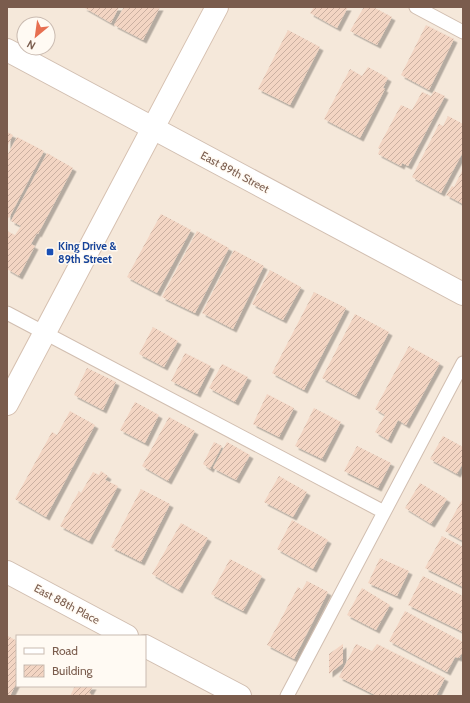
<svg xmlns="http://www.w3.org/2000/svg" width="470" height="703" viewBox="0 0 470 703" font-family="Cabin,sans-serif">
	<defs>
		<pattern id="building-hatch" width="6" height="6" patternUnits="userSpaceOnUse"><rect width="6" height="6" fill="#f3d5c3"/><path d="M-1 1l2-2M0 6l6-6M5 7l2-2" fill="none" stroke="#cab0a1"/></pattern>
		<filter id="shadow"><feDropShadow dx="3.5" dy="3.5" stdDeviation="0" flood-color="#0004"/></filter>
	</defs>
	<rect width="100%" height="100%" fill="#fdf6ec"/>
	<path fill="#f5e8da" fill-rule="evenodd" d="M7,7h456v689h-456zM24,24h24v24h-24zM17,636h128v50h-128z"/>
	<path fill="url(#building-hatch)" filter="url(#shadow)" d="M83,7h36l-8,16z
		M124,7h36l-17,33 -29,-15z
		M314,7h34l-11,21 -27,-15z
		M364,7h9l19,10 -15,28 -27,-14z
		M426,25l28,14 -25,51 -28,-15z
		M288,30l32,17 -30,58 -32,-16z
		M368,67l20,11 -5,10 2,1 -25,49 -36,-19 26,-50 12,7z
		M434,91l11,5 -37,70 -6,-3 -1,3 -23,-12 2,-5 -2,-1 23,-43 11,5 10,-18 9,4z
		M448,116l15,8v28l-22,41 -29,-16 27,-53 4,2z
		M7,132l6,3 -6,12z
		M17,137l27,14 -35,67 -2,-1v-61z
		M47,153l26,15 -35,66 -1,-1 -6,11 4,2 -16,30 -12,-7v-38l8,4 6,-9 -10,-5z
		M463,169v35l-17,-9 6,-9 2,1z
		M161,214l30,16 -34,63 -30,-16z
		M197,231l32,17 -34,65 -33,-16z
		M234,250l30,16 -31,63 -31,-16z
		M270,270l31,17 -18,33 -31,-16z
		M314,292l32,16 -42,82 -32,-17z
		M355,314l34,18 -33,64 -34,-18z
		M153,327l25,14 -14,26 -25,-13z
		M409,346l31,17 -34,62 -8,-5 -10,20 -13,-8 10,-17 -10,-6z
		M185,353l26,13 -14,28 -26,-13z
		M222,364l26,13 -13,25 -26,-14z
		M87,368l29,14 -13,28 -29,-15z
		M267,394l27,14 -15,29 -26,-13z
		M135,402l24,13 -14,28 -25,-13z
		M314,408l27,14 -19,37 -27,-13z
		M70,411l25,14 -49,92 -31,-18 37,-67 5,3z
		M169,417l26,14 -27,50 -26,-15z
		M443,436l20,11v16l-6,11 -27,-15z
		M214,442l8,4 -12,23 -7,-5z
		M227,442l23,13 -14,25 -23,-12z
		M357,446l34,17 -13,25 -34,-17z
		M101,471l7,5 -3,4 13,6 -29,55 -29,-15 19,-35 2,2 12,-21 6,3z
		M279,476l28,16 -14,25 -29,-15z
		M420,483l27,16 -16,25 -26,-16z
		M141,489l29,15 -29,58 -30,-15z
		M463,498v43l-18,-10z
		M292,520l36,20 -15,29 -36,-20z
		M181,523l27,15 -29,52 -27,-16z
		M442,536l21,11v40l-38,-19z
		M380,558l29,13 -12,25 -29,-13z
		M230,559l32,17 -19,35 -32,-17z
		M423,576l40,20v36l-55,-27z
		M307,581l21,11 -34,67 -27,-14 31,-58 4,3z
		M362,588l28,17 -14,25 -29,-15z
		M405,611l58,31v10l-4,6 -4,-1 -8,15 -58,-31z
		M8,636l9,5v41l-7,14h-3z
		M343,644v19l-14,11v-20z
		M356,644l16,7 5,-7 68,34 -9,18h-59l-38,-19z
		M75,686h18l-4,7 5,3h-24z"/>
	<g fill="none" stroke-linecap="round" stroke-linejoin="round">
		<defs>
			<path id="lane" d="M416,7l47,25
				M7,313l377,199
				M287,696l176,-333"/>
			<path id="street" d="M7,50l456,244
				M7,572l120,64
				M145,646l95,50"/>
			<path id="secondary" d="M7,404l210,-397"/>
		</defs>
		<use href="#lane" stroke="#d1beb0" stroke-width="15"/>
		<use href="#street" stroke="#d1beb0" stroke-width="24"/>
		<use href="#secondary" stroke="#d6c0b0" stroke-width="24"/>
		<use href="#lane" stroke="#fff" stroke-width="13"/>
		<use href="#street" stroke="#fff" stroke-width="22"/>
		<use href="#secondary" stroke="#fff" stroke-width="22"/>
	</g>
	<rect fill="#1a4fb4" stroke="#fffaf3" stroke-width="1.5" x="46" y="248" width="8" height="8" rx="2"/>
	<g text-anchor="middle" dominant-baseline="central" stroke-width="3" stroke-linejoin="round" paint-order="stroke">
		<g font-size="11" fill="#7a5c4d" stroke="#fffaf3">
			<text transform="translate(235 172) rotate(28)">East 89th Street</text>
			<text transform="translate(67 604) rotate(28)">East 88th Place</text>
		</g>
		<g font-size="11" font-weight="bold" fill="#164399" stroke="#fffaf3" text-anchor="start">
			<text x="58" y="246">King Drive &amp;<tspan x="58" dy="13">89th Street</tspan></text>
		</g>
	</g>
	<rect width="470" height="703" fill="none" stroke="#7a5c4d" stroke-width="16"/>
	<rect x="16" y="635" width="130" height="52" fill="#fffaf3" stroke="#cabbb1"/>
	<rect x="24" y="648" width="20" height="6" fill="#ffffff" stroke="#cabbb1"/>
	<text x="52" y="655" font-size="12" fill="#7a5c4d">Road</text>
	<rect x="24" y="665" width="20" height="12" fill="url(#building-hatch)" stroke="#cabbb1"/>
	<text x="52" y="675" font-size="12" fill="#7a5c4d">Building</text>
	<g transform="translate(36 36) rotate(209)"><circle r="19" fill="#fffaf3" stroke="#cabbb1"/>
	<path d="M0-3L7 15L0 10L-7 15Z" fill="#e76f51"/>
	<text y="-6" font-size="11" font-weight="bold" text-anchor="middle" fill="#7a5c4d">N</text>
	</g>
</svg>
